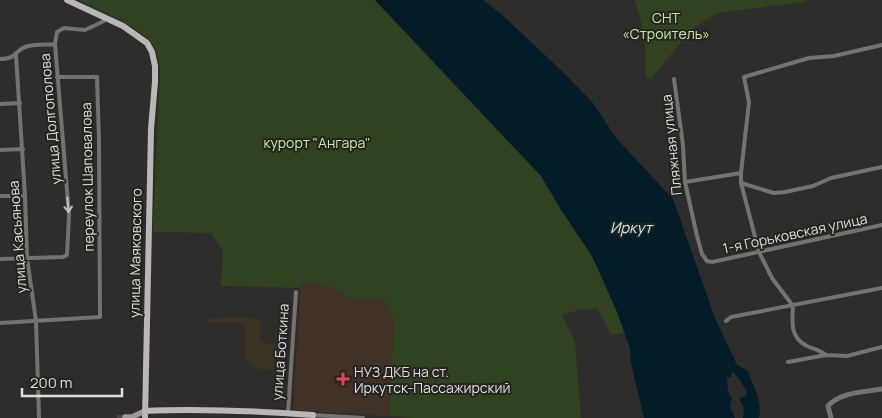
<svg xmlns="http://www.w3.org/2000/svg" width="882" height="418" viewBox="0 0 882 418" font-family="Manrope,sans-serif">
	<rect width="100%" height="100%" fill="#2f2d2b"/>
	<path fill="#3c3423" d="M242,317l18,3v20l2,2 13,3 -2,24h-16l-7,-5 -5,-8v-29l-3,-4 -26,-1 -9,2v-5z"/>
	<path fill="#423127" d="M301,282l28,4 25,15 18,-3 14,4 8,18 -5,96 -96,-6z"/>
	<path fill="#30421f" d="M79,0h296l166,176c16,27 34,52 50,79 15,23 25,52 34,78l-14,2 -14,-27 -18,2 -17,5 13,27 6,76h-167l-25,-2 5,-96 -8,-18 -14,-4 -18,3 -25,-15 -28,-4 -1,6 -79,-2 2,-35 -12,-18 -58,-1 7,-161c-1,-7 -2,-17 -5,-23 -8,-19 -57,-38 -76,-48z
		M635,0h174l-5,2 -87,11 -26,17 -40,49 -5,-2 -1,-41z"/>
	<path fill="#021d28" d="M375,0h108l17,13 64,60 29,30 23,35 57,61 42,119 22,47 10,5c6,15 16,32 12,48h-16l1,-10 -5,-10 6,-2 2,-4 -8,-13 -7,-8 -1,6 -4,1 1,13 4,8 -2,7 5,12h-91l-13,-55 -1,-15 -13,-36 -25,-56 -31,-46 -20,-34z"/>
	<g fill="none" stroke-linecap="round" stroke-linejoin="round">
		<path stroke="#494846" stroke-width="5.5" stroke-dasharray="5.5 3" stroke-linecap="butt" d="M117,418l8,-1"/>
		<path stroke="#757372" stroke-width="4" d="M16,55l9,141 2,62 9,63 3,97
			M0,59c17,0 14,-8 25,-12 9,-3 21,-2 30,-3
			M674,79l9,66 2,37 12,54 5,18 5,7 5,1 170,-37
			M0,104l20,-1
			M0,150l23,-1
			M685,182l56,-9
			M741,183l33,10 11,-1 28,-6 18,-8 51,-11
			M0,196h25
			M0,259l63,-2 4,-2 2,-40 -14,-171 2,-12 7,-4 21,2 19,-9
			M726,321l5,-4 151,-29
			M0,323l100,-6 -1,-177 -2,-63h-40
			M826,355c-6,-5 -13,-6 -19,-9 -17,-8 -15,-24 -14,-40l-21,-28 -13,-26 -18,-69v-10l8,-71 -5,-25 65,-19 25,-2 48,-11
			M788,362l38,-7 21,1 35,-9
			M288,413l8,-121
			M313,415l50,3"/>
		<path stroke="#757372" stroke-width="5" d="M831,418l-3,-12c12,-14 37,-14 54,-17"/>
		<path stroke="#9d9999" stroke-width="5.5" d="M125,417h7l13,-6"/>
		<path stroke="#bbb7b7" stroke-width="6" d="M67,0l56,26 24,17 5,9 3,14v16l-4,47 -6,289
			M145,411c55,-3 112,0 168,4l-1,3"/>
	</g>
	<defs><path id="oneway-shaft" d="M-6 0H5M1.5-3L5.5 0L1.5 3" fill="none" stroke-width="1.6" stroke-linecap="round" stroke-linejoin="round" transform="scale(1.25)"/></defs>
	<use stroke="#c4c3c2" href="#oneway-shaft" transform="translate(68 205) rotate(85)"/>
	<path fill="#e0444e" stroke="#252421" stroke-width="2" d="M340.5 371.5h5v5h5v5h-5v5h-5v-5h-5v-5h5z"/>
	<g text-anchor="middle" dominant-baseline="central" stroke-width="4" stroke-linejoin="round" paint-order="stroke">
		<g font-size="14" fill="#c5e9a7" stroke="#252421">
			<text x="666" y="17">СНТ<tspan x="666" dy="16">«Строитель»</tspan></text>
			<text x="317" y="142">курорт "Ангара"</text>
		</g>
		<g font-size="14" fill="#dfdedc" stroke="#252421">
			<text transform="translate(50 119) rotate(-95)">улица Долгополова</text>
			<text transform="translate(671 145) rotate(-96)">Пляжная улица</text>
			<text transform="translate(87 177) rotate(-91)">переулок Шаповалова</text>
			<text transform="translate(795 233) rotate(-12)">1-я Горьковская улица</text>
			<text transform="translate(17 237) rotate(-94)">улица Касьянова</text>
			<text transform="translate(135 253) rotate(-89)">улица Маяковского</text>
			<text transform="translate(280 352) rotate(-86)">улица Боткина</text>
		</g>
		<g font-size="14" fill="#dfdedc" stroke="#252421" text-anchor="start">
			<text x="354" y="371">НУЗ ДКБ на ст.<tspan x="354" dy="16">Иркутск-Пассажирский</tspan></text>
		</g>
		<g font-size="15" font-style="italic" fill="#c8e7f6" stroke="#252421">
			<text x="631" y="227">Иркут</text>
		</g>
	</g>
	<path d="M22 388v8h100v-8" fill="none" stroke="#dfdedc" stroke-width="2.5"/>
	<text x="30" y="388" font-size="15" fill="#dfdedc" stroke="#252421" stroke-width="4" paint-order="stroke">200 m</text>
</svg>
